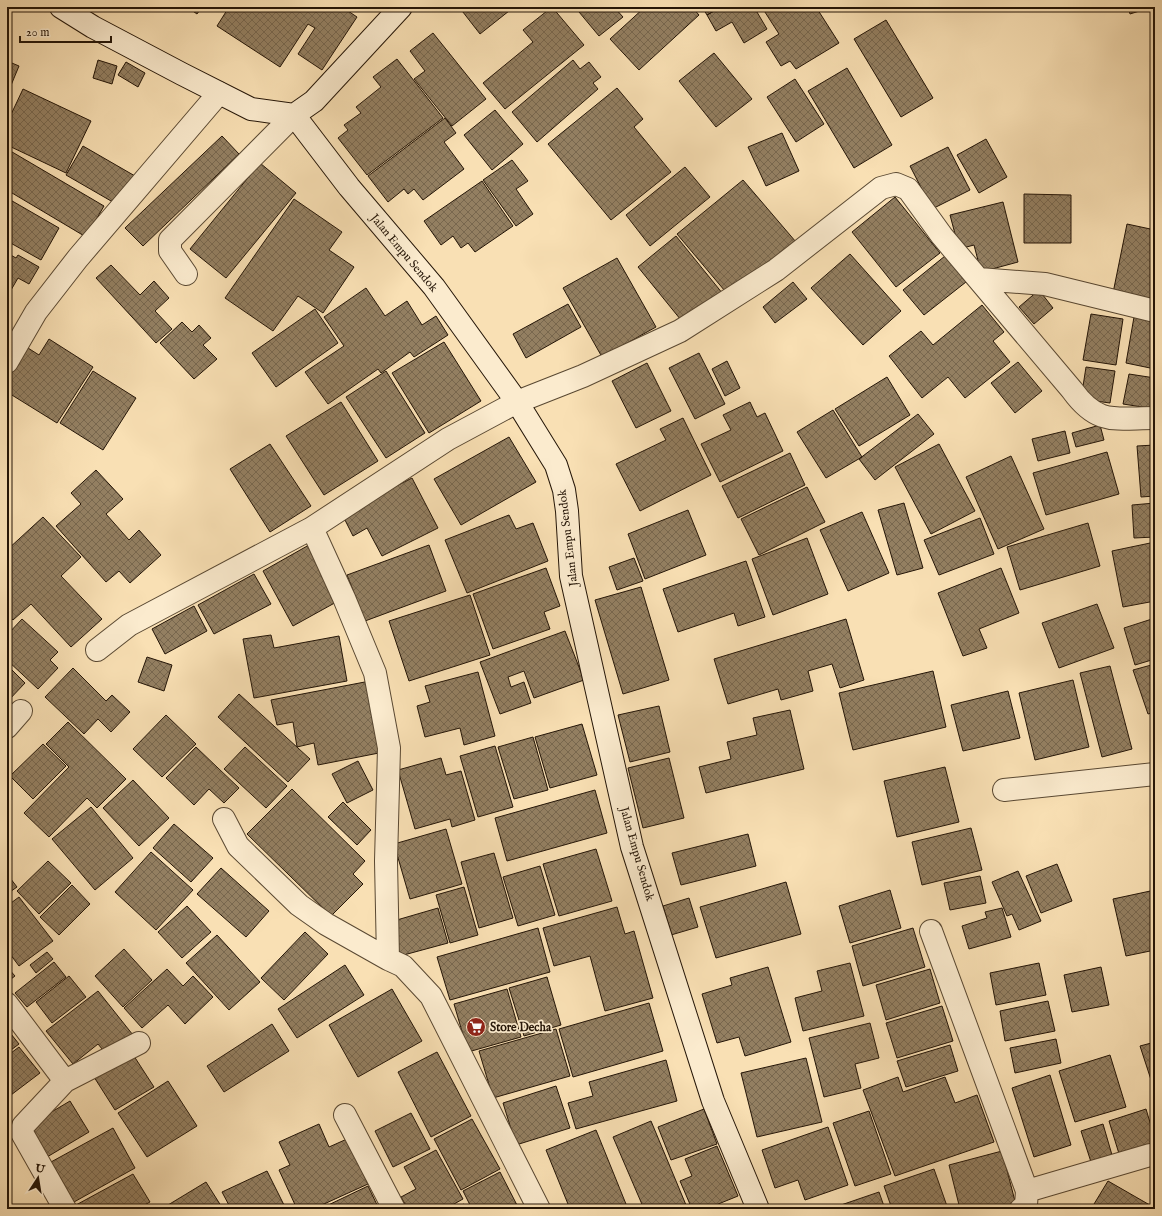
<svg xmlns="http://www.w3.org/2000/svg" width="1162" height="1216" viewBox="0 0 1162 1216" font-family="'IM FELL English',serif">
	<defs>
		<pattern id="building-cross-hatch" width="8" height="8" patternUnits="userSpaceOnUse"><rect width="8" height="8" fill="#937f61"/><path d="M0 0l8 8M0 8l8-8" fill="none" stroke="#78674e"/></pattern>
	</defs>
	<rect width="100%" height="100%" fill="#f9e0b4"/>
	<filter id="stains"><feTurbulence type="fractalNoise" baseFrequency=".005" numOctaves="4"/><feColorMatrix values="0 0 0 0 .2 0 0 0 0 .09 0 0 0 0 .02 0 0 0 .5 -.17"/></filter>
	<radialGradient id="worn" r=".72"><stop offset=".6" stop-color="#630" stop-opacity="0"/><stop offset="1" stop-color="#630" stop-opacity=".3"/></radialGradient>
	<path fill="url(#building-cross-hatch)" stroke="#241507" d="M187,7h15l-5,7z
		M229,7h113l15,10 -35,53 -24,-16 17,-26 -7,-4 -28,43 -63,-41z
		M459,7h55l-34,27z
		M552,7l32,38 -79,64 -22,-26 50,-41 -10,-12z
		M585,7h29l9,10 -24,19 -20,-24z
		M645,7h47l7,8 -60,55 -29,-31z
		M702,7h19l-14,8z
		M721,7h33l13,22 -23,14 -12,-21 -16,9 -9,-16z
		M767,7h49l23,36 -43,26 -6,-8 -9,5 -15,-24 13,-8 -16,-25z
		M1128,7h24l-22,7z
		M886,20l47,78 -32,19 -47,-78z
		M433,33l53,66 -34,27 -38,-47 11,-8 -15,-20z
		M714,53l38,46 -36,28 -37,-46z
		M397,59l46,59 -76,57 -29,-37 10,-8 -4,-5 17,-12 -5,-6 25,-20 -8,-10z
		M98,60l19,6 -5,18 -19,-6z
		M573,60l7,9 9,-7 12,15 -8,6 5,6 -61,53 -25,-30z
		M7,61l12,5 -12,29z
		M126,62l19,11 -7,14 -20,-12z
		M847,68l45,77 -38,23 -46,-77z
		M795,79l29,45 -28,18 -29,-45z
		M617,88l26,31 -9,8 37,45 -60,48 -63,-76z
		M23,89l68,32 -25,52 -59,-28v-22z
		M495,110l28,34 -31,26 -28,-35z
		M445,118l11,15 -12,9 20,27 -41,31 -9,-11 -6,5 -4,-5 -16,13 -20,-26z
		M782,133l17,38 -33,15 -18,-39z
		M222,136l17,18 -96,92 -18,-18z
		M986,139l21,38 -28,16 -22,-38z
		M83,146l52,30 -17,29 -52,-30z
		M948,147l22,43 -38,19 -22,-43z
		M7,149l97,57 -18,31 -79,-47z
		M512,160l16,21 -12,8 17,25 -17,12 -33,-46z
		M260,163l36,30 -70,85 -36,-29z
		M685,167l25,30 -60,49 -24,-31z
		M743,180l53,62 -66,55 -53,-63z
		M482,181l31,45 -38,26 -7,-9 -7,5 -8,-12 -12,9 -17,-24z
		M1024,194l47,1v48h-47z
		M895,197l45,56 -44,34 -44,-55z
		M7,198l52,30 -18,32 -34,-19z
		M294,199l48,33 -13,18 25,17 -31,46 -25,-17 -25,35 -48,-33z
		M1003,202l15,60 -37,10 -7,-27 -15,4 -9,-34z
		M1127,224l28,6v71l-42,-8z
		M676,236l47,58 -38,31 -47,-58z
		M7,253l9,5 2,-3 21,12 -10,17 -11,-6 -11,19z
		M850,254l51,57 -38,34 -52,-57z
		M945,256l21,26 -42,33 -21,-25z
		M617,258l39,69 -54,30 -39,-69z
		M111,265l29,30 14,-14 15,17 -14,13 17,18 -16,14 -60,-65z
		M793,282l14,17 -32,24 -12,-16z
		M366,288l19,28 22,-15 15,24 14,-9 12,19 -34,22 -4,-5 -29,21 -3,-4 -50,35 -23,-32 39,-26 -20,-29z
		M1039,290l14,18 -19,16 -15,-17z
		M568,304l13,23 -55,31 -13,-24z
		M982,305l22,27 -11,9 17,21 -45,36 -17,-21 -26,21 -33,-42 32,-25 12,14z
		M315,309l23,34 -62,44 -24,-34z
		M1091,314l32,5 -7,46 -33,-5z
		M1134,317l21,4v48l-29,-6z
		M182,322l10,10 7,-7 12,13 -8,7 14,14 -23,20 -34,-36z
		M49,339l44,28 -36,56 -50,-31v-13l21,-31 11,7z
		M444,342l37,59 -52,32 -37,-60z
		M699,353l26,51 -30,15 -26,-51z
		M727,361l13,27 -15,8 -13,-27z
		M1018,362l24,29 -27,22 -24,-30z
		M647,363l24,48 -35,17 -24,-47z
		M1086,367l29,4 -5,32 -29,-4z
		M93,371l43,27 -33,52 -43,-27z
		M386,371l39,62 -39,25 -40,-61z
		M1129,374l26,4v31l-32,-5z
		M887,377l23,38 -51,31 -24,-37z
		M341,402l37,59 -54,34 -38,-59z
		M750,402l7,15 8,-4 18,38 -63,31 -19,-38 30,-14 -8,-15z
		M833,410l29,47 -36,21 -29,-46z
		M918,414l16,20 -59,46 -16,-21z
		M683,418l28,57 -71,36 -24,-47 50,-24 -6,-11z
		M1100,425l4,15 -28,7 -4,-14z
		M1065,431l5,22 -32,8 -6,-22z
		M509,437l27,45 -75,43 -27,-46z
		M270,444l41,62 -41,26 -40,-63z
		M939,444l36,67 -44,23 -36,-67z
		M1155,445v51l-14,1 -4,-51z
		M1107,452l12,42 -73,21 -13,-42z
		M790,453l15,32 -67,33 -16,-32z
		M1011,456l33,73 -46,20 -32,-72z
		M96,470l27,29 -17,15 23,26 10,-10 22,25 -31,28 -11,-12 -13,11 -50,-56 25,-22 -10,-11z
		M412,478l26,50 -56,28 -15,-28 -14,8 -11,-22z
		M807,487l18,35 -66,33 -18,-36z
		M904,503l19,65 -26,7 -19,-65z
		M1155,503v34l-21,1 -2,-33z
		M688,510l18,45 -61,24 -17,-45z
		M862,512l27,61 -41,18 -28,-61z
		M509,515l7,14 17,-6 15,38 -81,32 -22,-53z
		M43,517l38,40 -20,19 41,43 -31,28 -40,-43 -18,16 -6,-6v-64z
		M980,518l14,36 -55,21 -15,-35z
		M1088,523l12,43 -80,24 -13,-43z
		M807,538l21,56 -55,21 -21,-56z
		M1155,542v59l-32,6 -11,-56z
		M309,545l31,55 -47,26 -30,-55z
		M429,545l17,46 -81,30 -18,-46z
		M634,558l9,23 -26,9 -8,-23z
		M746,561l19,56 -27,9 -4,-13 -56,19 -15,-43z
		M546,568l14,38 -16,6 6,17 -57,20 -20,-55z
		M1001,568l18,45 -40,16 8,19 -24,8 -25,-63z
		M254,574l17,30 -57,30 -16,-29z
		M641,587l28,93 -46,14 -28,-94z
		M470,595l20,60 -81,26 -20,-60z
		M1097,604l17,44 -55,20 -17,-45z
		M194,606l13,25 -42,23 -13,-25z
		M1155,618v41l-20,6 -11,-37z
		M22,619l36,33 -8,8 8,8 -20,21 -31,-29v-25z
		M846,619l18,61 -24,8 -8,-24 -24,7 5,20 -32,9 -3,-11 -50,15 -14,-45z
		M565,631l19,49 -50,18 -10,-27 -16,6 3,10 13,-5 7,21 -31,11 -20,-52z
		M271,635l3,13 65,-12 8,45 -93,17 -11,-59z
		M147,657l25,8 -8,26 -26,-9z
		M1155,664v48l-7,2 -15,-44z
		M7,665l18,18 -18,19z
		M1110,666l22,83 -30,8 -22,-84z
		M73,668l33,33 6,-6 18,17 -19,20 -13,-13 -14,15 -39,-37z
		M933,671l13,56 -93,23 -14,-57z
		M478,672l17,64 -31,9 -4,-17 -35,9 -8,-31 13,-4 -5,-16z
		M1073,680l16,67 -54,13 -16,-67z
		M370,681l14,71 -66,13 -4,-22 -17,4 -4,-25 -16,3 -6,-25z
		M1008,691l12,47 -57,13 -12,-46z
		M239,694l71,65 -22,23 -70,-65z
		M659,706l11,46 -40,10 -12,-47z
		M790,710l14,59 -98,24 -7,-26 32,-8 -4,-17 30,-7 -4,-17z
		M166,715l30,29 -34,33 -29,-28z
		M68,722l58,57 -29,29 -10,-10 -38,39 -25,-24 45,-46 -23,-23z
		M582,724l15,51 -47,13 -15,-51z
		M533,737l15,53 -34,9 -16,-52z
		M43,744l23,22 -33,33 -23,-23z
		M495,746l18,61 -35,10 -18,-61z
		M196,747l43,41 -15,15 -15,-14 -15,16 -28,-27z
		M245,747l42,39 -21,22 -42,-39z
		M441,758l5,17 15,-4 14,49 -23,7 -2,-8 -35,10 -17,-59z
		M669,758l15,60 -41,10 -15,-60z
		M358,761l15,29 -26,13 -15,-29z
		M945,767l14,55 -62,15 -13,-56z
		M133,780l36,38 -30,28 -36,-38z
		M292,789l73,72 -12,13 10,10 -32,32 -84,-82z
		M595,790l12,43 -100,28 -12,-43z
		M343,802l28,28 -14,15 -29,-28z
		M91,807l42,51 -38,32 -43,-51z
		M174,824l39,34 -22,24 -38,-34z
		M971,828l11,42 -60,15 -10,-43z
		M446,829l16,55 -52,15 -16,-55z
		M748,834l8,32 -75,19 -9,-32z
		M596,849l16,52 -53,15 -16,-52z
		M151,852l42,38 -37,40 -41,-38z
		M494,853l19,65 -34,10 -18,-66z
		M48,861l23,22 -32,31 -22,-23z
		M1057,864l15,37 -31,12 -15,-37z
		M540,866l15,49 -37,11 -15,-49z
		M221,868l48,43 -23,26 -49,-43z
		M1018,871l23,50 -22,9 -7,-16 -5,2 -15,-34z
		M7,874l10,13 -10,7z
		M980,876l6,27 -36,7 -6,-27z
		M786,882l15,52 -85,24 -16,-51z
		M72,885l18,19 -31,31 -19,-18z
		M464,887l14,48 -28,8 -14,-48z
		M890,890l11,38 -51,15 -11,-37z
		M1155,890v60l-29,6 -13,-57z
		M19,897l34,44 -34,25 -12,-16v-44z
		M689,898l9,29 -27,8 -8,-29z
		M187,906l24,26 -29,26 -24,-26z
		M617,907l8,27 9,-3 19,67 -48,13 -15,-55 -36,10 -11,-38z
		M438,908l10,35 -48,13 -10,-34z
		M1002,908l9,29 -42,12 -7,-23 25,-8 -2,-6z
		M538,928l12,44 -100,28 -13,-43z
		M913,928l12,39 -62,19 -11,-40z
		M305,932l23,22 -44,46 -23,-22z
		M217,935l43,47 -31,28 -43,-47z
		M124,949l28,31 -29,27 -28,-31z
		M47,952l6,7 -17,14 -6,-8z
		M54,962l12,15 -39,30 -12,-14z
		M850,963l14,53 -61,15 -8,-33 27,-7 -5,-20z
		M1039,963l7,32 -50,10 -6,-32z
		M345,965l19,30 -67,43 -19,-29z
		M7,967l8,9 -8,6z
		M768,967l23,75 -46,14 -6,-19 -22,6 -15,-49 30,-9 -2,-7z
		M1101,967l8,38 -37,7 -8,-37z
		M167,969l16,17 10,-10 20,21 -28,27 -17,-19 -26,23 -18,-20z
		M930,969l10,34 -54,17 -10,-35z
		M69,976l17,21 -34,26 -16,-21z
		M547,977l14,48 -37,11 -15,-48z
		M392,989l30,52 -64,36 -29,-52z
		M507,989l14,48 -53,15 -14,-48z
		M98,991l35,44 -26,20 -9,-11 -25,20 -27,-33z
		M1048,1001l7,30 -50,10 -5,-30z
		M649,1003l14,48 -90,26 -14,-48z
		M942,1006l11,35 -56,17 -11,-35z
		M870,1023l9,35 -24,6 6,24 -37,9 -15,-59z
		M272,1024l17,27 -65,41 -17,-26z
		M7,1029l12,15 -12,9z
		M556,1029l14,47 -77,22 -14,-47z
		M1056,1039l5,24 -46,10 -5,-25z
		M1155,1042v46l-1,1 -14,-43z
		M950,1045l8,26 -52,16 -9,-26z
		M19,1047l21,26 -33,25v-42z
		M437,1052l34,64 -40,21 -33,-65z
		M132,1053l22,34 -39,23 -21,-33z
		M1110,1055l16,52 -51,15 -16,-51z
		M806,1058l16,64 -65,15 -16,-64z
		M666,1060l11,41 -101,28 -8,-26 25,-7 -4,-14z
		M1050,1075l21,70 -37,12 -22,-69z
		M898,1077l5,15 42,-15 10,26 22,-8 17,47 -99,34 -32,-86z
		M168,1081l29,45 -50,31 -29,-44z
		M556,1086l14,42 -54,17 -13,-42z
		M70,1101l19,31 -47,28 -19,-31z
		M704,1109l13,35 -46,16 -13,-33z
		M1146,1109l9,30v7l-35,11 -11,-36z
		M869,1111l22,63 -36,12 -22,-63z
		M411,1113l19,36 -37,18 -18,-36z
		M472,1119l28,50 -39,21 -27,-51z
		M651,1121l35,84 -10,4h-32l-31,-72z
		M319,1124l10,23 18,-8 21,45 -55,25h-16l-18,-39 11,-5 -11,-23z
		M1103,1124l9,31 -21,7 -10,-31z
		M828,1127l20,58 -43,15 -7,-20 -23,8 -13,-38z
		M113,1128l22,40 -61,34 -23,-40z
		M596,1130l32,79h-58l-24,-59z
		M717,1146l21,50 -32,13h-14l-12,-28 12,-5 -7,-17z
		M436,1150l27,49 -18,10h-37l-7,-12 15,-8 -12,-22z
		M1002,1151l14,54 -17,4h-39l-11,-44z
		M934,1169l14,40h-56l-8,-23z
		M267,1171l19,38h-55l-9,-17z
		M500,1172l19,37h-47l-9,-18z
		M133,1174l17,28 -13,7h-59l-2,-4z
		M1108,1181l47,27v1h-64z
		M206,1182l17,27h-53l-2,-4z
		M368,1186l11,23h-59z
		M879,1192l6,17h-43l-1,-4z
		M464,1204l3,5h-13z"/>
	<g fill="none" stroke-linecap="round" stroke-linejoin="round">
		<defs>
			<path id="street" d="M186,274l-16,-23v-11l124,-125
				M979,279l66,5 110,27
				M7,362l29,-50 42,-54 141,-165
				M312,528l32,70 31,75 14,75 -3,113 2,98 15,7 28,30 108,213
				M97,650l32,-25 183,-97 136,-89 69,-37 66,-26 97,-45 96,-61 105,-82 15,-4 12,5 34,47 130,154c26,36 43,28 83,28
				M7,727l14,-16
				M1004,790l151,-16
				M224,819l14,27 61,59 27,19 62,35
				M931,931l96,260 -1,14 -5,4
				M7,1004l58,77
				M345,1115l49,94
				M1027,1191l123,-36
				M65,1209l-43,-76 1,-7 42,-45 74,-38"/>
			<path id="secondary" d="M61,7l32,20 89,47 69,35 43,6 55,72 85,100 83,115 39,63 8,25 3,21 4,65 61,271 81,254 45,108
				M294,115l20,-14 87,-94"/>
		</defs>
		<use href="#street" stroke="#594832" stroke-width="24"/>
		<use href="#secondary" stroke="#241507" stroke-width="24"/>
		<use href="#street" stroke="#fbebce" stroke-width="22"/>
		<use href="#secondary" stroke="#fbebce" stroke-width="22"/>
	</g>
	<defs>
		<symbol id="supermarket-disc" viewBox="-11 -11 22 22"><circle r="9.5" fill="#8f2418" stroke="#fbebce"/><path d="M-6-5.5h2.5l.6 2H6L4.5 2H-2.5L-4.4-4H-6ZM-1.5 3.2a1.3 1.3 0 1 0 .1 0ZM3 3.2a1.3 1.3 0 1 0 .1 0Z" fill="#fff"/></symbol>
	</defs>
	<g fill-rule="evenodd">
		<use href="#supermarket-disc" x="465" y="1016" width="22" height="22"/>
	</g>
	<g text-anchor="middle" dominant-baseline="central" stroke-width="3.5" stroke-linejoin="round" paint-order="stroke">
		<g font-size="12" fill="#241507" stroke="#fbebce">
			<text transform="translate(404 253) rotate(50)">Jalan Empu Sendok</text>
			<text transform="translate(568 538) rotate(-97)">Jalan Empu Sendok</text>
			<text transform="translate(637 854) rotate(74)">Jalan Empu Sendok</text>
		</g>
		<g font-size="12" font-weight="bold" fill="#241507" stroke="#fbebce" text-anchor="start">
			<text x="490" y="1027">Store Decha</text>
		</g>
	</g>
	<rect width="1162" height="1216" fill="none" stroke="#f9e0b4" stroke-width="24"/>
	<rect x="8" y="8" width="1146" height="1200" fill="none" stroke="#241507" stroke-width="2"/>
	<rect x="12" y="12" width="1138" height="1192" fill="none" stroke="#241507"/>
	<g transform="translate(38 1178) rotate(12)" stroke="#fbebce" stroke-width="3" paint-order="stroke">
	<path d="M0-3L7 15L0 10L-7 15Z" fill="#241507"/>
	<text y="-6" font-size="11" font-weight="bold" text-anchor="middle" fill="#241507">U</text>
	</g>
	<path d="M20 36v6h91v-6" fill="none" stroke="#241507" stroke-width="2"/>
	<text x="26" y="36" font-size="12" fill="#241507" stroke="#fbebce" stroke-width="3" paint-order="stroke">20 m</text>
	<rect width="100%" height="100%" filter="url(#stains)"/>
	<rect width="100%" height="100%" fill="url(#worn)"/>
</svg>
